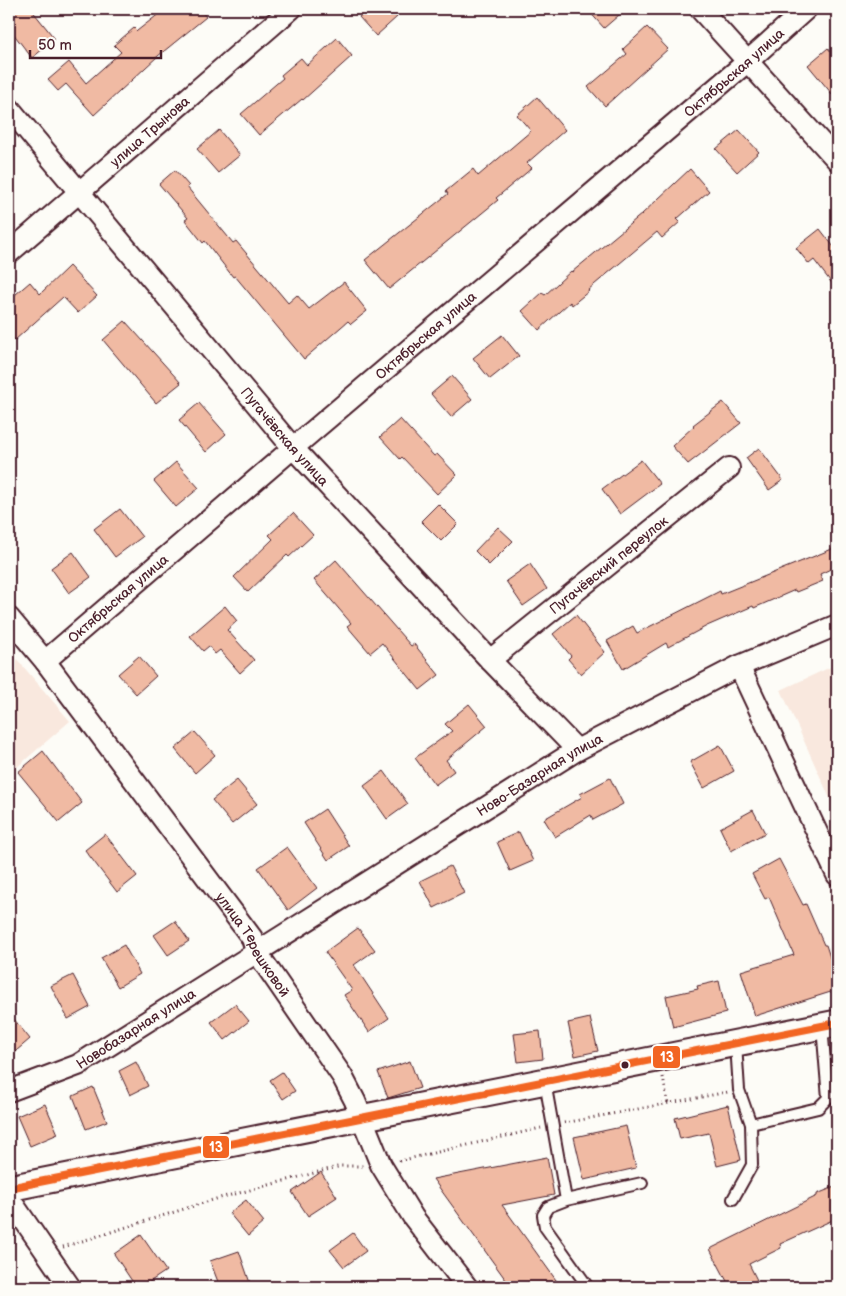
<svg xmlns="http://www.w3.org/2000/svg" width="846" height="1296" viewBox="0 0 846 1296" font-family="'Balsamiq Sans',sans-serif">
	<rect width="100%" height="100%" fill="#fdfcf7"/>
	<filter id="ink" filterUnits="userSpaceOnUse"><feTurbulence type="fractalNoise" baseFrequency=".02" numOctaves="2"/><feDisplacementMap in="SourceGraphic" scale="10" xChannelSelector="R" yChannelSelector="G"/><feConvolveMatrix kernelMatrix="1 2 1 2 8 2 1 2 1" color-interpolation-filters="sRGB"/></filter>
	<g filter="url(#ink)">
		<path fill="#f9e8de" d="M9,650l61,71 -61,53z
			M837,664v150l-56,-124z"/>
		<path fill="#f0baa3" stroke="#4a1f2b" d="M9,9h22l24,30 -23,19 -23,-30z
			M165,9h35l6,8 -48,39 -64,59 -28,-31 -8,7 -10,-11 21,-18 17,21 35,-31 -7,-7 20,-17 3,3z
			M368,9h21l8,8 -21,19 -17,-19z
			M587,9h39l-22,19z
			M647,27l21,22 -63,57 -17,-19 39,-33 -4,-5z
			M337,38l15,18 -49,44 -1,-1 -43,36 -18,-21 42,-36 -2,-3 20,-17 6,7z
			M828,48l9,11v41l-29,-35z
			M537,97l28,33 -38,33 5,5 -36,30 2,2 -109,89 -24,-29 83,-66 -2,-3 27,-22 5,7 53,-45 -14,-16z
			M219,130l21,25 -22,18 -21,-24z
			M739,130l20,22 -22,20 -21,-23z
			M690,169l19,22 -32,28 3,3 -18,16 -5,-6 -69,58 1,1 -17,14 -2,-3 -31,28 -17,-19 20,-18 3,2 26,-24 1,1 70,-58z
			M175,170l14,16 -2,1 46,56 3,-2 52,62 9,-8 12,14 35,-27 23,29 -16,13 -3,-3 -44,38 -69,-83 -2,1 -28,-36 -2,2 -18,-23 3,-2 -29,-34z
			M820,229l17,22v39l-23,-30 -5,4 -13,-16z
			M69,266l28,30 -19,17 -15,-16 -48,43 -6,-7v-33l21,-18 10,12z
			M125,321l56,62 -25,20 -53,-63z
			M502,335l17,21 -29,23 -17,-21z
			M452,376l20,23 -21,18 -20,-23z
			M723,402l18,21 -53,41 -16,-18 22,-20 -1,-1z
			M199,403l27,31 -20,18 -27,-32z
			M400,419l34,37 3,-2 20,21 -20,19 -35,-37 -2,2 -20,-22z
			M759,448l24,32 -14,10 -23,-32z
			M641,460l19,24 -40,30 -18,-25z
			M176,462l23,26 -23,19 -22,-26z
			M438,504l20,20 -17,17 -20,-20z
			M120,509l22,28 -27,20 -21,-28z
			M293,513l20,22 -24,22 -2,-2 -39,37 -14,-15 39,-38 -4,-4z
			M498,527l15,14 -24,24 -14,-14z
			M837,547v19l-17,8 3,7 -27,11 -1,-2 -41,18 -1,-2 -46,20 -39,21 -2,-4 -43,26 -16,-28 26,-15 4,7 83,-42 1,3z
			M73,552l18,25 -22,16 -18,-25z
			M336,560l75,86 3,-2 25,31 -19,15 -38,-47 -12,10 -23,-27 4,-3 -37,-43z
			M530,564l17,25 -24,17 -17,-25z
			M225,606l12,15 -10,9 27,30 -14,13 -20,-23 -5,4 -6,-8 -6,5 -13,-15z
			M576,615l29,37 -24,22 -13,-15 3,-3 -18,-22z
			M139,656l17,20 -20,18 -18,-20z
			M469,704l18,22 -41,34 8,11 -19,14 -20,-27 37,-27 -7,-7z
			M195,732l20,23 -20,18 -20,-24z
			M720,745l14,26 -30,17 -14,-26z
			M43,751l39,52 -23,19 -41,-50z
			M384,771l24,33 -21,15 -23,-33z
			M610,778l13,26 -30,16 -2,-5 -36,22 -11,-18 38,-22 -2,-3z
			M237,780l20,24 -25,20 -20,-24z
			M325,809l24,37 -21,14 -24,-37z
			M753,810l12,23 -34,18 -11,-23z
			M519,832l14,29 -23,10 -13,-29z
			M105,834l32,42 -20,16 -32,-42z
			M287,847l30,41 -29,22 -30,-42z
			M779,859l24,46 3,-1 18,41h2l11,34v11l-82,26 -14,-45 53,-16 -25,-58 -4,2 -13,-25z
			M450,866l14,27 -30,15 -14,-27z
			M175,921l14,20 -21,14 -14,-20z
			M358,928l17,22 -21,15 35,53 -20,14 -25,-37 8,-5 -27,-38z
			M124,945l16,29 -22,13 -17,-29z
			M73,975l17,32 -22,12 -17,-33z
			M719,981l7,32 -53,14 -7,-31 32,-7 -1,-3z
			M235,1004l14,17 -24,19 -14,-18z
			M9,1013l21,26 -21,18z
			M590,1018l8,33 -23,5 -7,-33z
			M540,1031l3,28 -25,3 -4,-28z
			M410,1061l10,27 -32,10 -10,-26z
			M136,1062l12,24 -18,9 -11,-24z
			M282,1072l13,19 -12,8 -13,-19z
			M93,1087l14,34 -21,8 -13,-33z
			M45,1104l13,30 -28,12 -13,-30z
			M728,1105l13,55 -24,6 -8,-33 -29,6 -5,-21z
			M626,1126l10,42 -52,12 -10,-43z
			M547,1157l7,38 -52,10 59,82h-50l-78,-108z
			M321,1172l16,25 -29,19 -16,-24z
			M837,1186v32l-57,26 1,4 -32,16 8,16 -14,7h-13l-20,-38 107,-53v-2z
			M246,1200l18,22 -16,14 -19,-23z
			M353,1233l13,18 -22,16 -14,-17z
			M141,1235l25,36 -24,16h-6l-22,-33z
			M239,1251l11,32 -10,4h-20l-10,-26z"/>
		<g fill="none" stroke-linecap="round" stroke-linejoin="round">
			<defs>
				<path id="service" d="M545,1082l21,118
					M751,1124l67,-16 10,-10 -6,-72
					M733,1199l19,-34 -1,-41 -12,-34 -3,-46
					M588,1287l-43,-60 -2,-12 5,-8 18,-7 76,-17"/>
				<g id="minor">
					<path d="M700,9l137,151"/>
					<path id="s1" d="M9,108l284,340 197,212 87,90"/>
					<path id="s2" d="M9,253l282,-244"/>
					<path id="s3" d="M9,618l36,43 207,277 4,13 86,125 13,25 26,64 32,52 54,70"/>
					<path id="s4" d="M490,660l239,-192"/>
					<path id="s5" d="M45,661l248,-213 454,-386 59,-53"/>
					<path d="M739,666l98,209"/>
					<path id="s6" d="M9,1091l69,-26 499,-315 162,-84 98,-41"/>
					<path d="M9,1198l61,89"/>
				</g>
				<path id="tertiary" d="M9,1188l828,-165"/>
			</defs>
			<use href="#service" stroke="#4a1f2b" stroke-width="14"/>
			<use href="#minor" stroke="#4a1f2b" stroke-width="24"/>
			<use href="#tertiary" stroke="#4a1f2b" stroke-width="29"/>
			<path stroke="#4a1f2b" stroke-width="3" stroke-dasharray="1 4" stroke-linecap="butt" d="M663,1077l5,27
				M564,1123l164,-31
				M399,1161l142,-33
				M63,1247l153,-48 125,-33h22"/>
			<use href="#service" stroke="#fdfcf7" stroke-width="10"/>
			<use href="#minor" stroke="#fdfcf7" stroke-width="20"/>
			<use href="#tertiary" stroke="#fdfcf7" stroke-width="25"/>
			<defs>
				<path id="bus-1" d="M9,1188l828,-165"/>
			</defs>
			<use href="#bus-1" stroke="#fdfcf7" stroke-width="11"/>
			<use href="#bus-1" stroke="#f26522" stroke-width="8"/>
		</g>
	</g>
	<circle fill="#4a1f2b" stroke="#fdfcf7" stroke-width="2" cx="625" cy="1065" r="4.5"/>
	<g text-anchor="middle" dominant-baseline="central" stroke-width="4" stroke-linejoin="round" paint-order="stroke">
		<g font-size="14" fill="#4a1f2b" stroke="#fdfcf7">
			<text stroke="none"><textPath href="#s5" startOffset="906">Октябрьская улица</textPath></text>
			<text stroke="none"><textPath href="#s2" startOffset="186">улица Трынова</textPath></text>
			<text stroke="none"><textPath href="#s5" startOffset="501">Октябрьская улица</textPath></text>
			<text stroke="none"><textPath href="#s1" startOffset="429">Пугачёвская улица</textPath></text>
			<text stroke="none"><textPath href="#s4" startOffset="152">Пугачёвский переулок</textPath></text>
			<text stroke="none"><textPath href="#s5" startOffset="96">Октябрьская улица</textPath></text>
			<text stroke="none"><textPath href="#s6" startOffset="619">Ново-Базарная улица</textPath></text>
			<text stroke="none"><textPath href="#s3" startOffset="408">улица Терешковой</textPath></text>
			<text stroke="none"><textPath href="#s6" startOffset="142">Новобазарная улица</textPath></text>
		</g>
	</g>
	<g stroke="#fdfcf7" stroke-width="2">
		<rect x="652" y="1045" width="29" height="24" rx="5" fill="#f26522"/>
		<rect x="202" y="1135" width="28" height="24" rx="5" fill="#f26522"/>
	</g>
	<g font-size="14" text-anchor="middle" font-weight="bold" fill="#fff">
		<text x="667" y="1062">13</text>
		<text x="216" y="1152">13</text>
	</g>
	<rect width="846" height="1296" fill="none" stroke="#fdfcf7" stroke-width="30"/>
	<rect x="15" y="15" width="816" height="1266" fill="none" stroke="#4a1f2b" stroke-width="2" filter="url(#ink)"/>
	<path d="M30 50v8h131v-8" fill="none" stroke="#4a1f2b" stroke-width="2.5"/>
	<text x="38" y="50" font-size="15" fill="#4a1f2b" stroke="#fdfcf7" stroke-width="4" paint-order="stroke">50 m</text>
</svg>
